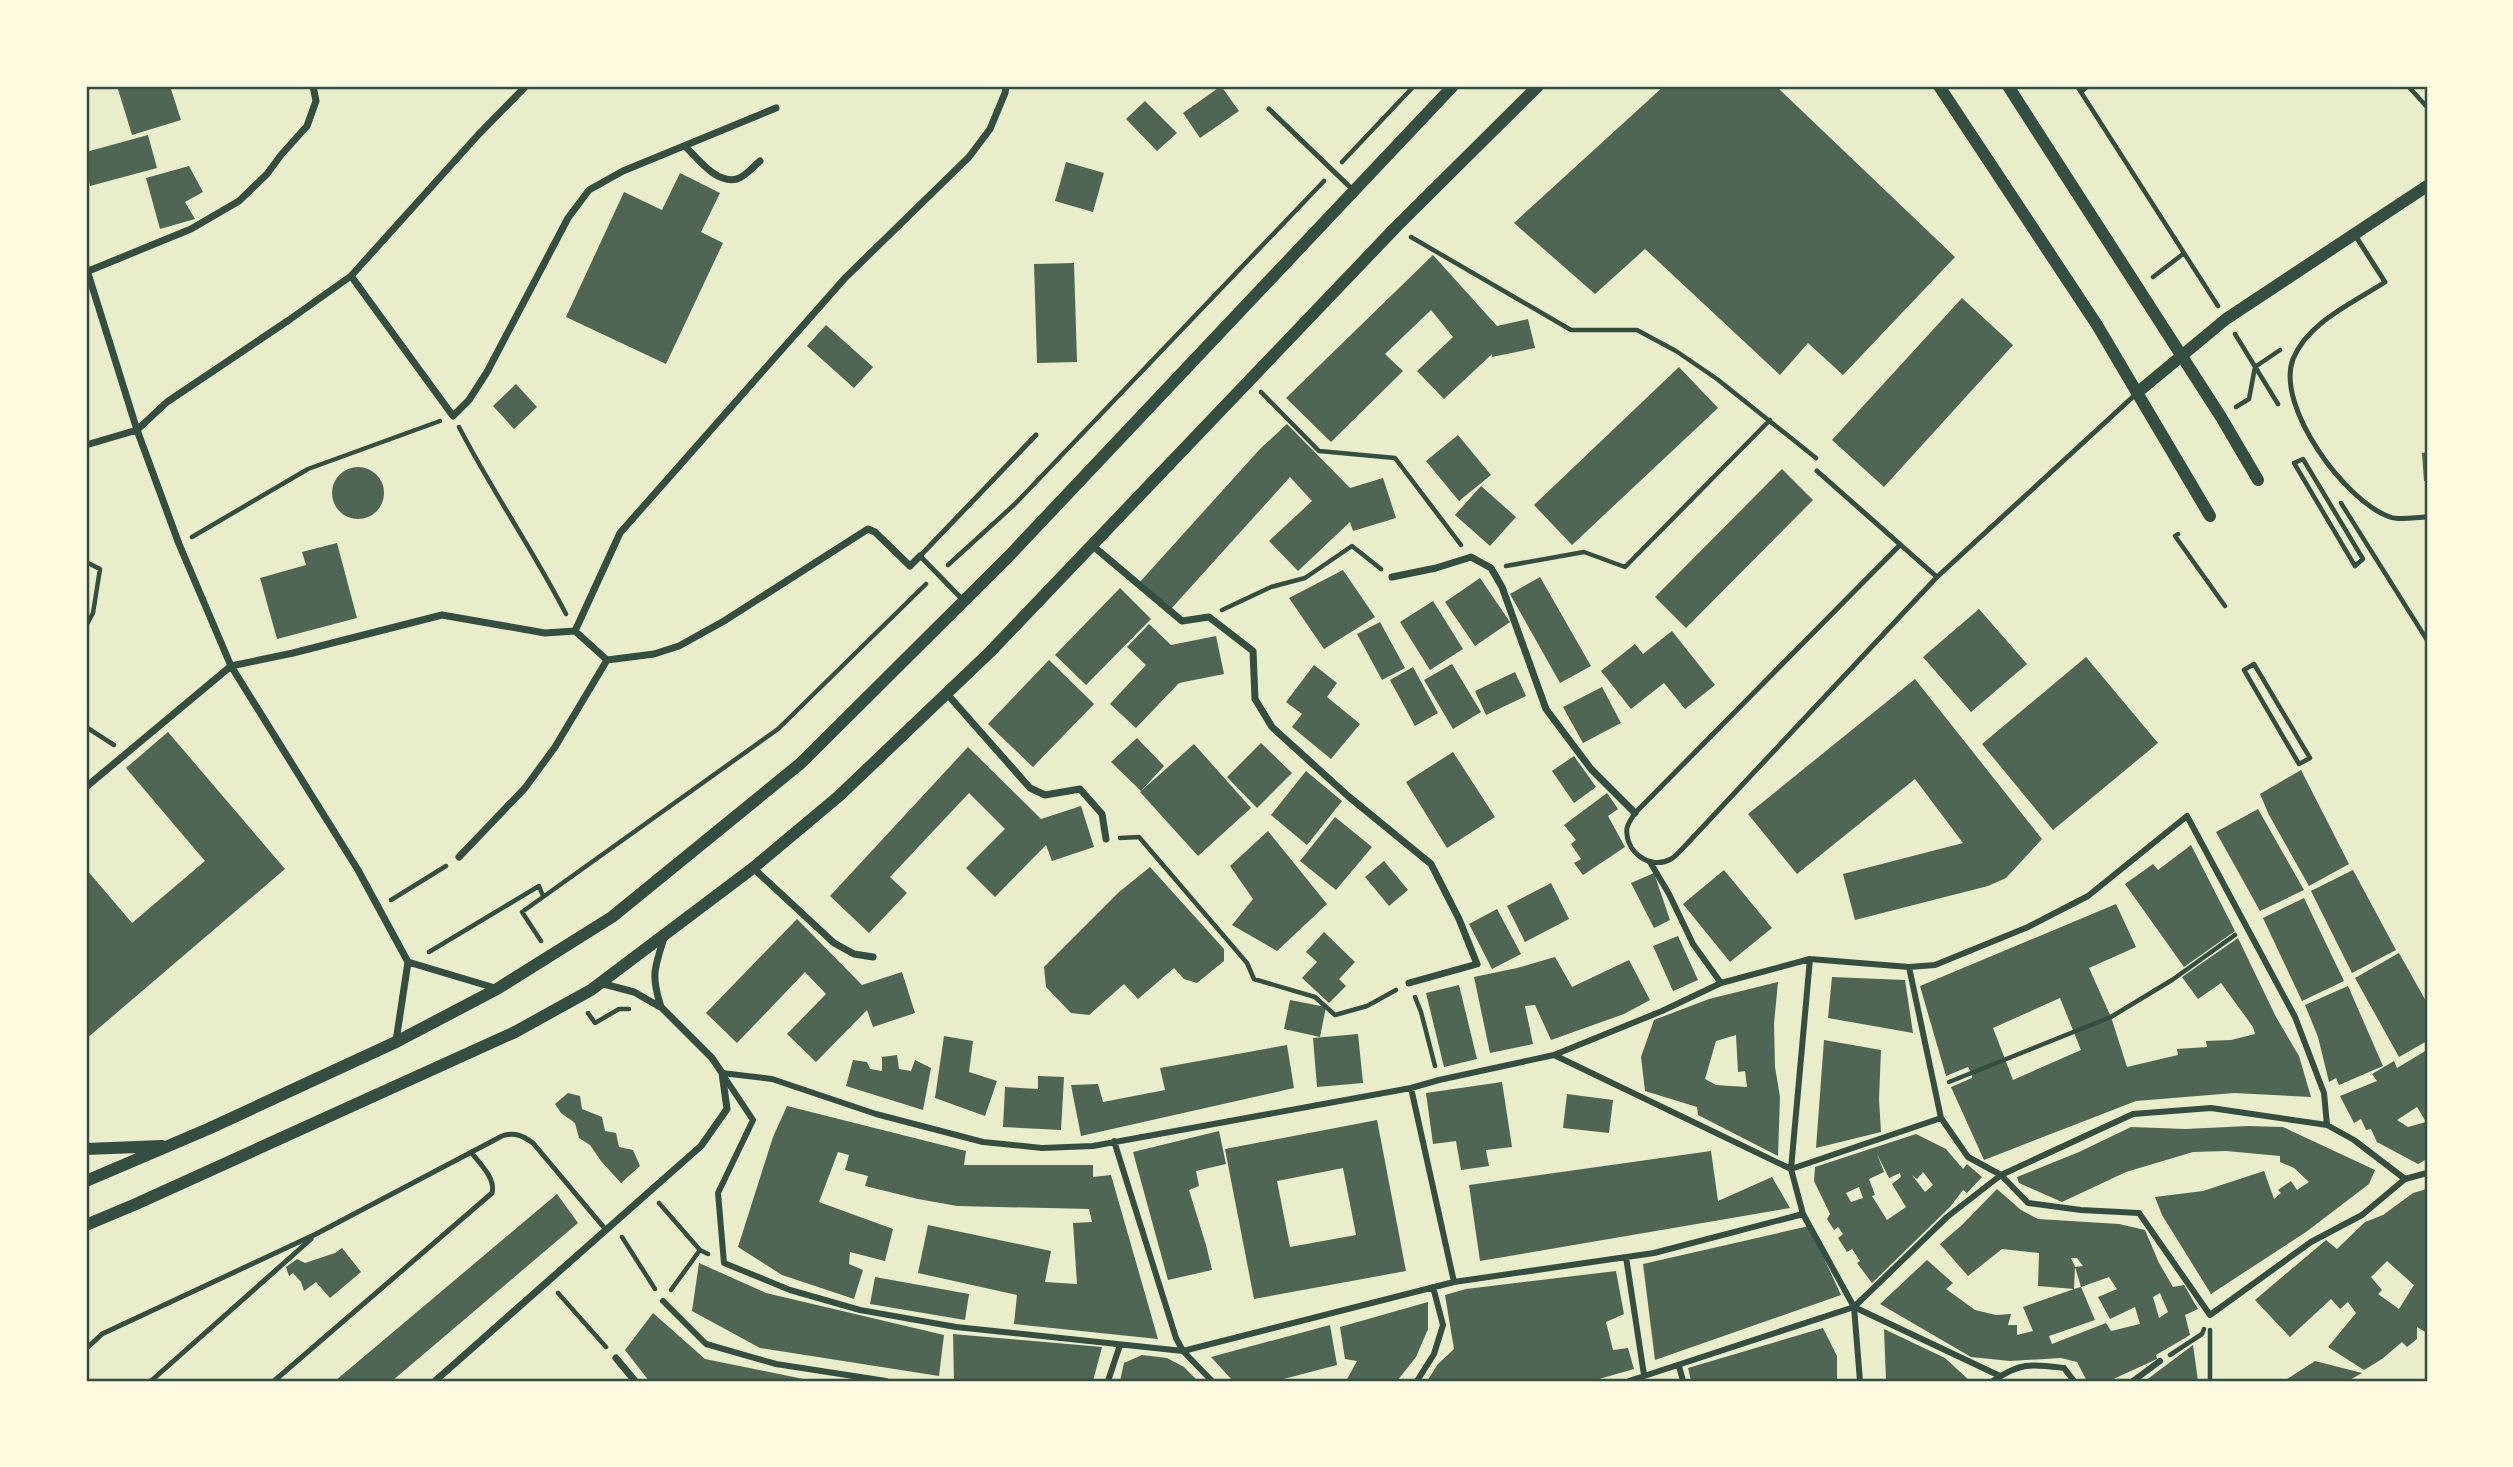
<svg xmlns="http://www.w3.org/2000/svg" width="2513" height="1467" viewBox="0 0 2513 1467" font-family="'Source Serif 4',serif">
	<rect width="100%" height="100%" fill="#e9edc9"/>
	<path fill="#4f6655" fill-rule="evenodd" d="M117,86h53l11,34 -49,15z
		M1221,86l18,25 -39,27 -17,-25z
		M1664,86h112l179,171 -112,118 -35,-32 -28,32 -135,-126 -50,45 -81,-71z
		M1145,101l32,32 -20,18 -31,-32z
		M148,135l9,33 -67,18 -4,-16v-18z
		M1066,162l38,11 -11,39 -38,-11z
		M189,166l14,26 -18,10 10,17 -35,10 -14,-51z
		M680,173l40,20 -19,39 22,11 -57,121 -100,-47 58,-125 38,18z
		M1433,255l64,71 31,-7 7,29 -43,9v-3l-48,45 -27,-28 36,-34 -22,-27 -46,44 18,17 -72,71 -45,-44z
		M1074,263l3,99 -40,1 -3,-99z
		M1962,298l51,47 -129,142 -52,-47z
		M826,325l47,42 -19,21 -47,-42z
		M1679,367l39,41 -146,137 -38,-40z
		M516,384l21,23 -23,22 -21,-23z
		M1287,424l63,64 33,-10 13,40 -43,13 -3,-9 -52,49 -29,-30 43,-40 -22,-24 -119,132 -32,-26 121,-134z
		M1458,435l33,40 -32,26 -33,-40z
		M2427,452v29h-3l-2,-28z
		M332 493a26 26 0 1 1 52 0a26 26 0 1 1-52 0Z
		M1782,469l31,31 -127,128 -31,-31z
		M1481,486l35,31 -26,29 -35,-31z
		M337,543l20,75 -80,21 -17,-61 46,-13 -4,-13z
		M1343,570l32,47 -51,32 -35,-51z
		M1540,577l51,89 -31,17 -50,-89z
		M1480,578l30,44 -35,24 -30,-44z
		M1120,588l31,31 -65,66 -31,-30z
		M1433,601l30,48 -33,21 -30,-48z
		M1979,609l48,55 -56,48 -48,-55z
		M1380,622l25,46 -23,12 -25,-46z
		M1149,624l22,21 45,-9 8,38 -45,9 -43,45 -26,-24 36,-39 -19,-18z
		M1672,631l43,54 -30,24 -21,-26 -33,26 -30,-38 34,-27 8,10z
		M2086,657l72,86 -105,87 -71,-86z
		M1049,660l45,44 -61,63 -45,-43z
		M1452,664l29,48 -28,17 -29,-49z
		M1314,665l23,18 -10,14 33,27 -29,35 -39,-32 10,-13 -16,-12z
		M1413,667l25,46 -23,13 -25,-46z
		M1515,672l11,24 -40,19 -11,-24z
		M1915,679l127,160 -36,39 -18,8 -133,34 -12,-46 120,-31 -48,-64 -118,95 -49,-60z
		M1602,687l19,36 -38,20 -20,-36z
		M168,732l117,137 -199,170v-73l3,-2 -3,-4v-91l46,54 73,-62 -79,-93z
		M1137,738l27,28 -23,25 -30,-29z
		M1261,743l31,30 -35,35 -30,-31z
		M1194,744l57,64 -53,48 -58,-64z
		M968,747l73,72 40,-13 13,41 -42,14 -6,-16 -51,52 -29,-29 39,-39 -36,-36 -79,84 17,16 -38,40 -39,-37z
		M1453,752l42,65 -48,31 -41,-66z
		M1574,756l22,31 -22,16 -22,-32z
		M2301,770l48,94 -40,22 -40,-71 -9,-21z
		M1306,771l36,30 -35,44 -36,-30z
		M1607,793l11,16 -10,7 17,31 -42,28 -9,-12 7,-4 -10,-15 5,-4 -12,-15z
		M2258,809l46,81 -44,21 -44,-79z
		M1335,817l37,30 -36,43 -36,-29z
		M1268,831l59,73 -50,47 -45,-26 21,-26 -23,-33z
		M2191,845l44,86 -51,36 -59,-83 28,-20 5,6z
		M1384,861l24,29 -19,16 -24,-29z
		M1150,867l74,82v12l-27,22 -13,-4 -10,-11 -36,31 -14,-15 -35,31 -18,-2 -25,-26 -2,-20 75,-75z
		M1724,870l48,58 -42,34 -47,-58z
		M2353,870l43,80 -44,23 -41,-82z
		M1654,873l16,47 -16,8 -23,-45z
		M1551,883l18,36 -44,23 -18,-36z
		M2304,898l40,83 -42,20 -39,-83z
		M2116,904l20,43 -47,21 22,49 16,50 51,-12 -1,-6 30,-2 -1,-6 25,-1 24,-6 -2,-7 -32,-44 -23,16 -16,-22 56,-39 38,79 23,39 12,41 -77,-4 -98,8 -152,59 -33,-73 21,-9v-4l-4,-7 -22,9 -26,-90zM2060,998l21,52 -68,30 -20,-52z
		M1497,909l24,45 -29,15 -23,-45z
		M797,919l65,66 40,-13 13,41 -42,14 -6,-17 -51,52 -29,-28 39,-40 -21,-22 -68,71 -31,-30z
		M1324,932l31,30 -16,17 7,7 -17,17 -27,-25 15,-16 -11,-10z
		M1678,936l20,44 -25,11 -20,-45z
		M2399,953l28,50v38l-28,16 -44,-79z
		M1555,957l17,30 57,-27 21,40 -26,14 -73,26 -16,-35 -10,1 8,38 -43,9 -16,-76 43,-9z
		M1832,977l73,3 8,53 -85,-15z
		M1778,982l-4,42 1,43 5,30 -2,59 -80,-41 -1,-8 -52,-16 -4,-34 13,-37 55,-21zM1736,1035l2,37 7,-1 2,16 -31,-2 -11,-6 11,-38z
		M1459,985l18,74 -33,8 -18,-74z
		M2348,986l35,80 -44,19 -3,-7 -7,4 -11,-45 -13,-32z
		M1290,1000l36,7 -6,30 -36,-8z
		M1358,1034l5,49 -46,4 -4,-49z
		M944,1036l29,5 -4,31 28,9 -12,35 -50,-18z
		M1824,1040l57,10 -2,49 2,33 -65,16z
		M1287,1045l7,43 -213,48 -10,-51 27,-1 5,18 62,-12 -5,-22z
		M2427,1050v109l-9,5 -41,-22 -6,-13 -5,1 -5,-11 -7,4 -14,-27 37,-15 -5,-7 22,-13 3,7zM2417,1107l9,15 -18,5 -11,-7z
		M897,1055l2,14 12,2 4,-11 16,8 -8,42 -77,-24 7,-26 14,2 3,7 12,2v-14z
		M1038,1076l26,1 -3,53 -58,-3 2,-40 33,2z
		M1502,1082l10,65 -26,3 3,16 -28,4 -5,-29 -23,3 -7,-51z
		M568,1093l12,3 2,13 20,8 3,14 11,2 3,14 14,3 7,16 -19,17 -20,-22 -11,-16 -11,-7 -4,-15 -14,-10 -6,-9z
		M1567,1094l46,6 -4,33 -46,-5z
		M787,1106l179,45 -2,14h129v12l18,-2 47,164 -144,-15 3,-29 -99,-22 10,-48 123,26 -6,31 32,2 -4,-61 19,-1 -3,-13 -132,-3 -39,-7 -53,-13 3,-10 -23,-6 4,-15 -11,-3 -19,50 74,27 -8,32 -35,-9 -1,12 14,6 -9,29 -72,-24 -44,-28 35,-110z
		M1377,1120l29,151 -152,28 -29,-150zM1343,1168l13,67 -66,12 -13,-66z
		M2248,1126l35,1 92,43 -6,14 -63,48 -95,62 -49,-79 -7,-18 48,-6 61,-20 10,28 7,-6 -3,-3 13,-9 6,9 12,-8 -15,-14 -14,-6v-6l-54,-5 -33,1 -67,20 -64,30 -43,-19 -2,-6 62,-25 52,-25 54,2z
		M1219,1131l7,33 -30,7 3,15 -10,4 17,55 6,25 -44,10 -35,-128z
		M1916,1134l30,15 17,20 4,-5 15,13 -15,16 -4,-3 -13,17 -78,76 -15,-20 3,-2 -8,-12 -5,3 -9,-14 5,-4 -5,-7 -4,3 -7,-11 3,-5 -16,-33 1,-14zM1877,1154l12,24 11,-5 1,4 -9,7 14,23 -19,13 -15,-24 3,-1 -6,-16 15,-7zM1923,1172l10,13 -8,7 -13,-17 5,4zM1859,1187l4,11 -12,4 -5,-9z
		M1711,1151l7,50 54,-24 18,31 -310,53 -11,-76z
		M1997,1189l24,21 17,9 81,5 26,6 14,33 14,24 11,-2 14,24 -13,6 5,20 -34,20 1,4 -48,22h-22l-10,-19 -16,-4 -51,3 -39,-4 -91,-53 47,-44 26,23 -7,6 29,21 21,5 15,-1 -3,11h9v10l16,-4 -10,-24 51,-18 -36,-3 1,-33 -37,-4 -34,27 -28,-32 22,-19zM2071,1258h6l6,8 -8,1 6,20 28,-10 8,12 -19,8 12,22 25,-12 5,17 -29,7 -5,-8 -54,21 -3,-8 46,-16 -14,-33 -7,2 1,-22zM2160,1293l8,19 -9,6 -6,-21z
		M2427,1189v144l-10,-6v12l-10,8 -5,-5 -20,17 -18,11 -36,-23 28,-34 -8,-11 -8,7 -9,-10 -41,38 -35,-37 71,-60 11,9 28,-27 18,-7 30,-22zM2387,1261l27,24 -15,24 -21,-15 4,-4 -11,-13z
		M557,1194l21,29 -186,158h-57z
		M1809,1226l32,69 -186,65 -12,-96z
		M342,1248l19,24 -31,26 -14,-16 -12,9 -3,-9 -8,-9 -4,3 -3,-9 11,-8 8,4 30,-10z
		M699,1263l67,30 178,42 -5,41 -179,-28 -68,-37z
		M1616,1271l8,43 -18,8 7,28 15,-2 6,21 -42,12h-165l11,-17 16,-15 -9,-54 21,-6z
		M875,1277l94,17 -4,26 -95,-16z
		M1428,1302v27l-12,28 -19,24h-51l11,-20 -12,-2 -5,-32z
		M653,1313l52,46 108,22h-164l-24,-31z
		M1330,1325l7,40 -61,16h-43l-22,-24z
		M1823,1328l14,28v25h-146l-3,-13z
		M1884,1329l61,29 25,23h-84z
		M953,1334l149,13 -9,34h-130l-9,-1z
		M2193,1345l5,36h-53z
		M1142,1355l25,3 17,9 14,14h-78l4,-18z
		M2315,1361l47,12 -14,8h-64z"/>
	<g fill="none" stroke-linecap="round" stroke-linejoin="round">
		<path stroke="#344e41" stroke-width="4.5" d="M2077,86l141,220
			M2408,86l19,21
			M2081,92l7,-6
			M1342,162l72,-76
			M1411,237l160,93h66l39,21 41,28 99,79
			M2153,277l30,-23
			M2235,334l43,70
			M1261,392l58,59 76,7 66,87
			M2236,407l13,-8 6,-32 25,-17
			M459,427c33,64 74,123 107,187
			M2303,459l60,100 -8,7 -61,-103z
			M2341,503l86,137
			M2178,534l-3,2 50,70
			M192,537l116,-68 132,-48
			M86,562l14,7 -7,44 -7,13
			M948,565l67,-61 309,-323
			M1506,566l78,-14 41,15 145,-147
			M1222,610l49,-23 34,-9 47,-32 29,23
			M2254,664l56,94 -11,6 -55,-94z
			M86,727l28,18
			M1120,838l19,-1 108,126 7,16 61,18 20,18 32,-9 29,-16
			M391,900l55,-34
			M541,941l-19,-29 256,-183 148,-145
			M429,952l110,-66 4,10
			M1415,997l6,15 14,54
			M588,1013l7,10 24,-14h10
			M1949,1082l162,-65 61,-37 63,-45
			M659,1203l41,47
			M622,1237l33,52
			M671,1290l29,-40 8,4
			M558,1293l48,54
			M2210,1330v51
			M2170,1355l32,-21 2,-5"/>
		<path stroke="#344e41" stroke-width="5" d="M1269,109l83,80
			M2355,235l30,47c-32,21 -77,40 -92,77 -18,48 53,143 97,158 10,4 26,0 37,0
			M1817,471l120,106
			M1900,545l-265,268c-3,5 -7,10 -8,15 -3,23 23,43 44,31 5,-3 9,-8 13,-12l253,-270 199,-183
			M964,601l-44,-45 116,-121
			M86,1349l16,-15 214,-100 186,-98c12,-4 20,-1 31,7l73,87
			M151,1381l160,-142
			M274,1381l218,-188c4,-15 -13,-30 -21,-41"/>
		<path stroke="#344e41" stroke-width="6" d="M1650,862l19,32 24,50 28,39
			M1810,959l-19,210 12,45 51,93 6,74
			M1909,967l32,151 27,39 33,18 27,28 53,7 58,3 71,102 101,-73 51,-27 43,-36 22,-6
			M1554,1055l237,114 150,-51
			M722,1073l50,6 104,35 107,28 59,6 51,-2 318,-58 28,-8 115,-25 108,-44 59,-28 89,-24 99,8 26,-2 93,-38 60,-31 99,-80 108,201 29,76 3,32
			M723,1075l30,45 -35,73 6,70 66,27 70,20 96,17 227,24 271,-69 200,-29 149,-39
			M1411,1088l43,194
			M1114,1141l62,197 7,13 29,30
			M1626,1257l18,118
			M663,1301l43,43 70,20 110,17
			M1854,1307l146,69
			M1679,1366l4,15
			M1108,1381l12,-36
			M1417,1381l17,-27 9,-29 -10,-38
			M1629,1381l225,-74 93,-90 54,-42 132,-61 78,-6 116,17 27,15 51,39
			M1993,1381c28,-19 38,-17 71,-13l10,13
			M2133,1381l27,-20"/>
		<path stroke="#344e41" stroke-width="7" d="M685,146c13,13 31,38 52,33 8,-2 16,-12 23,-18
			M86,267l51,163 42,114 52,122 127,204 50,92 -12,79
			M86,272l105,-43 48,-28 28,-27 14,-19 26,-29 9,-25 -3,-15
			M351,276l102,140 16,-16 18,-28 81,-154 21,-28 34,-19 153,-63
			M86,445l51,-15 30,-28 122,-82 62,-44 127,-141 48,-49
			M1093,546l89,75 27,-4 44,34 2,48 17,28 76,69 83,68 28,55 18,45 -68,19
			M1392,577l44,-9 35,-11 20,11 11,19 44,122 45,60 44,44
			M575,631l45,-98 225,-255 124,-121 21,-28 15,-36 1,-7
			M575,631l32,29 47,-6 25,-8 45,-25 144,-92 7,3 35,34 10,-10
			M948,695l82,93 15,7 35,-6 22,25 4,25
			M86,787l145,-121 62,-13 149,-38 103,18 30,-2
			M459,857l66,-69 30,-41 52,-87
			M753,868l81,75 20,11 19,3
			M408,962l87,26
			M661,1007c-10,-31 -7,-38 3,-69
			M616,1358l19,23
			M435,1381l266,-235 26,-37 -5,-36 -10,-15 -50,-50 -28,-16 -34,-9"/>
		<path stroke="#344e41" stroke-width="12" d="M1939,86l158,239 113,191
			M2008,86l213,331 37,63
			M2138,392l88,-73 201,-133
			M86,1149l76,-3
			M86,1181l122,-52 188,-87 101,-53 115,-72 189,-154 208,-207 444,-470
			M86,1225l50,-21 379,-172 76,-42 162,-122 86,-72 151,-144 405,-424 143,-142"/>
	</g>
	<rect width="2513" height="1467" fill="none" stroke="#fefae0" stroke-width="175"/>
	<rect x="88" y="88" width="2338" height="1292" fill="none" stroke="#344e41" stroke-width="2.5"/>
</svg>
